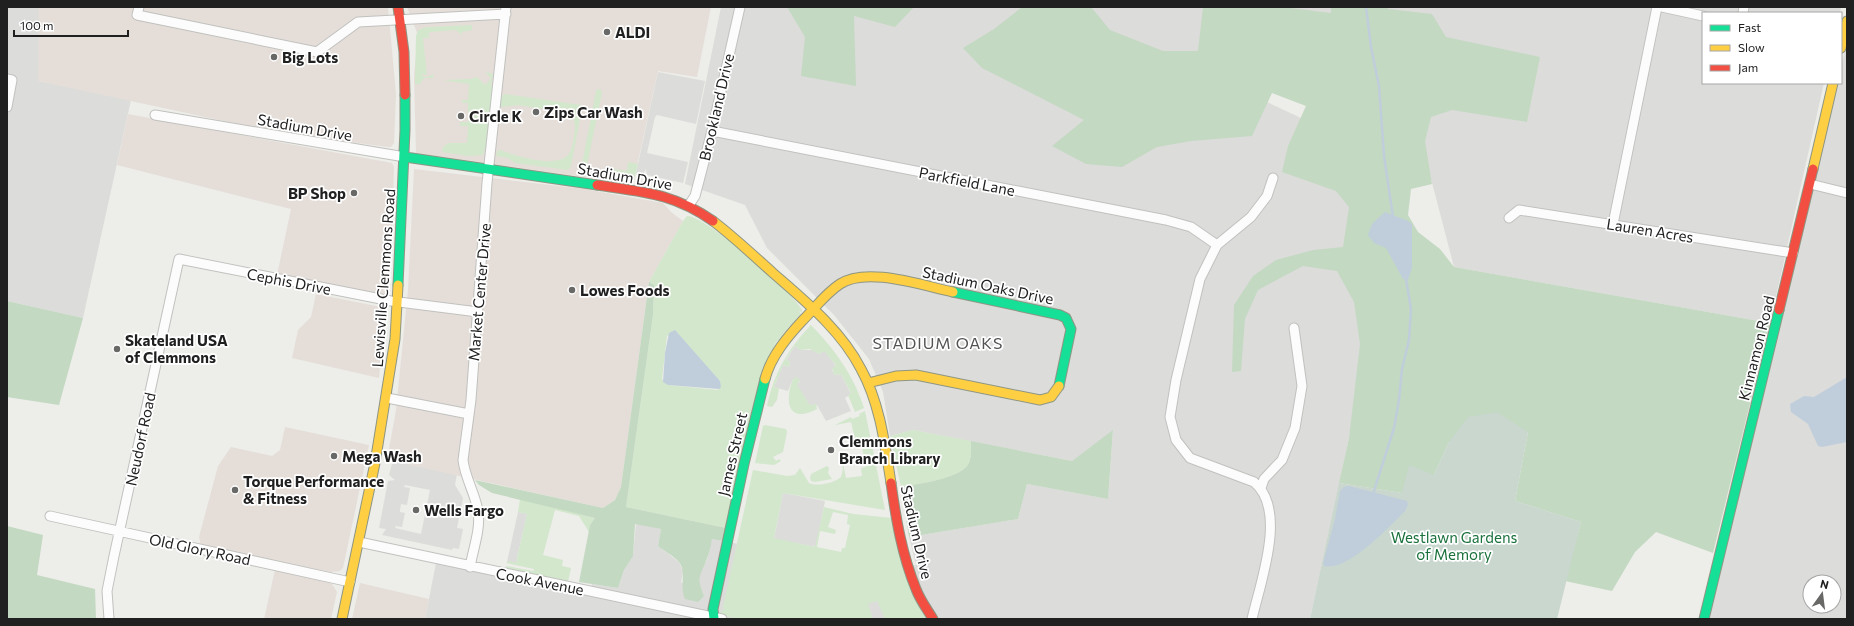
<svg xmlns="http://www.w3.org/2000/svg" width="1854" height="626" viewBox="0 0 1854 626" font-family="Commissioner,sans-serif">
	<rect width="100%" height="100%" fill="#edede9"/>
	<path fill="#dcdcda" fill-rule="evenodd" d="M7,7h32v74l92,19 -48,218 -76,-17z
		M721,7h1120l-1,6h-137v70h121l-54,240 -316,-56 -43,-165 -59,-80 -180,92 95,-12 62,29 33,65 3,155 -16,87 -39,181h-885l11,-56 153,32 3,-11 26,4 6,-18 9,-15 3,-32 25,6 -3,17 21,16 4,10 -2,10 23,14 -4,-10 -1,-13 8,-13 5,-21 165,31 39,-5 -7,-28 109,-18 9,-35 81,15 5,-68 -41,30 -159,-31 -23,6 -7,-44 -14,-33 -35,-44 -67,-67 -22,-43 -60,-21z
		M1847,41v578h-138l129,-536h3v-15zM1810,582h24v24h-24z
		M658,72l47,9 -9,43 -39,-9 -2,2 -8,36 41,9 -5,21 -36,-8 -1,-6 -3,5 -7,-1z
		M795,346l7,4h11l6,4 5,-4 4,5 8,11 -4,4 3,5 6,-1 10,20 -6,4 6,13 -25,10 -9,-16 -7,1 -14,-22 4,-2 -7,-3 -5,12 -14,-4 9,-22 6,2 1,-5 -4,-2z
		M393,460l64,14 -2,11 8,13 -6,30 6,1 -4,20 -6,-1 -1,2 -70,-15 4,-6 -7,-1 9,-47 7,-1 -6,-5zM405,485l25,5 -9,44 -26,-6 1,-2 6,1 3,-14 -5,-1v-2l1,-6 6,1 3,-17 -6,-1z
		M783,493l42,8 -9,46 -42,-8z
		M518,512l9,2 -11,49 -9,-1z"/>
	<path fill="#e5ded8" d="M39,7h349l8,87 -2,49 -3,4h-3l-113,-15 -237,-51z
		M407,7h304l-14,70 -39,-6 -25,113 -217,-31 -2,-77 4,-41z
		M128,114l264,49 2,4 -2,64 -5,63 -3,2 -107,-21 14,-66 -174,-44z
		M414,169l170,20 79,14 8,9 12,9 -34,61 -28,205 -6,13 -12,8 -216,-48 9,-50 12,-120z
		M316,294l70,14 -7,70 -87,-20 6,-28 13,-13z
		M285,427l84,18 -26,123 -3,3 -10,1 -129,-26 -2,-9 19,-71 13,-19 41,9 8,-6z
		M275,570l50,11 7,3 5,8 -6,27h-67z
		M360,583l69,16 -4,20h-73z"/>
	<path fill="#d2e7cc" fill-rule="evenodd" d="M472,25v5l-11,2 2,4 -7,-6 -26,2 -2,2 2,4h-7l4,37 -5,-1v2l6,1 5,-3v4h-9l-4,6h-5l1,-48 2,-6 9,-3z
		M486,72l7,2 -2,12h3l-6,54 -5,15 -15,1 -26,-4 1,-5 5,-4h19l1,-17h-8v-4h8v-19h-6v-3h6l1,-16 -26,-4 28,-1 6,-2 8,8 6,-6z
		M598,89l3,1 1,3 -15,72 5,2 -2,6 -5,-1 -3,-8 14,-73z
		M505,94l76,11 1,3 -11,58 -3,4 -53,-7 -7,-5 -12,-2 1,-5 4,-1c13,6 54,18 66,6 5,-5 6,-13 7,-20 2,-11 2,-16 -7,-24v-4h-3l-2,4 -44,-7 -17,2 -1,-2 2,-9z
		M628,162l10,2 -4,16 -28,-5 -1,-3 2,-4 20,3z
		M687,216c18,-1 107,77 115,94v2l-3,-1 2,3 -14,15 -12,15 -49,184 -100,-21 27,-192 1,-30 -5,-3 34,-61zM667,335l35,27 18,19 -2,9 -50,-5 -6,-6z
		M811,325c24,25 42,49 53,83l-9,4 -7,-17 3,-2 -10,-19 -6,1 -3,-6 4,-4 -12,-14 -5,3 -9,-5 -10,1 -5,-4 -9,13 4,3 -1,5 -6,-2 -9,22 5,1 -2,12 -5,7 -5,-1c7,-33 21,-57 44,-81z
		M796,377l4,3 -3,5 13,20 6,-1 1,5c-29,15 -33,-7 -24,-30z
		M865,411l20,99 -102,-17 -9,45 41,9 9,-40 29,7 39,4 34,101h-41l-8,-18 -9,3 5,15h-133l-17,-3 -3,-4 4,-2 -1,-3 30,-137 34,6 8,-1 5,-7 9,15c7,4 26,0 32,-6l2,-8 -3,-14 1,-1 5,24 16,-2 -1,-8 5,-1 -6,-29 -5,1 -4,-17 -16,3 16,-8 1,2 8,-3 -1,-2zM833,512l15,3 -1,9 3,1 -5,23h-3l-1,4 -24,-5 3,-16 15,3 1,-4 -8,-3z
		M765,425l21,4 1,3 -4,20 -10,5 3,4 3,-2 2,2 -7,4 -19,-2 8,-37z
		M913,430l58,11c0,8 1,19 -4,25 -10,13 -50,18 -66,21l-11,-51z
		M827,466l2,2 -1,5 4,6 -17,3 -4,-1 -1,-3 1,-4z
		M520,499l75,19 -5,7 -1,7 -10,-16 -24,-6 -12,45 20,5 -1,6 9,2 -3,14 -62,-14v-2l27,5 1,-2 -28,-6 3,-2 7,2 11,-49 -9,-2z"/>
	<path fill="#c3d9c2" d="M787,7h127l-19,20 -41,-11 2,70 -55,-10 4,-39z
		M1022,7h69l19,23 53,21h35l5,-44h80l48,6v-6h57v2l44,5 14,23 94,20 -13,65 -75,-12 -21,7 -6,24 7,43 -21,5 -3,26 10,17 22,17 14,18 316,56 -57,230 -57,-21 -21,20 -23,39 -47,-10 16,-59 -66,-21 13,-69 -79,10 -15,33 -32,18 -63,-10 10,-45 11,-94 -6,-42 -17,-31 -34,-5 -45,24 -13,29 -4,52 -9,1 2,-67 19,-29 23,-16 37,-10 30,-3 6,-40 -13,-16 -54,-19 6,-26 18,-40 -34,-13 -20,43 -61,5 -34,6 -35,20 -36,-3 -34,-18 32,-26 -102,-52 -19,-20 31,-19z
		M649,282l5,3 -1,30 -27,192 100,21 -3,13 -11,-2c-1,7 -3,15 -6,22 -7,17 -9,17 -2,35l-6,6 -13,-3c-6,-12 2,-27 -6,-37 -5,-6 -15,-11 -21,-16l3,-17 -26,-5 -2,32 -9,14 -6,18 -39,-6 11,-57 5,-7 -103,-25 -13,-8 -4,-5 128,28 12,-8 6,-13z
		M7,301l76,17 -24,87 -52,-8z
		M1113,430l-5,69 -81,-15 -9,35 -109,18 -8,-50c16,-3 56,-8 66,-21 5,-6 4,-17 4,-25l101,20z
		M7,526l36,9 -6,40 58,14 1,30h-89z"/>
	<path fill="#c9d7ce" d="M1497,412l31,20 -13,69 66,21 -24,97h-247l29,-136 63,10 7,-28 25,10 15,-33 19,-25z"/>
	<path fill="#c0cedc" d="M1385,212l23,9 4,3v44l-4,12 -5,-1 -17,-31 -12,-5 -6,-8 4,-11z
		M675,330l45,51 1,6 -2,2 -51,-4 -5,-3 2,-29 4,-20z
		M1847,377v65l-25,5 -4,-1 -10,-22 -17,-12 -1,-8 14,-8 10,1z
		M1349,486l58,15 1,4 -3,6c-16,16 -58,61 -81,55l-1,-3 12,-44 5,-28 4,-4z"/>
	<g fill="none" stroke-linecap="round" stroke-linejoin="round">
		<path stroke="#c0cedc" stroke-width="2.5" d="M1366,7l5,40 8,39 5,70 9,61
			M1373,494l21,-66 5,-28 3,-31 7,-29 2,-31 -5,-30"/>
		<defs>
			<path id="street" d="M139,7l-2,8 180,37 41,-30 148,-8
				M1662,7l41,9
				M1743,13l1,-6
				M7,79l5,1 -5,27
				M155,115l250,42
				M712,131l454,89 25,7 26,18
				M1810,184l37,9
				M689,205l6,-9 17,-65 28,-124
				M1509,218l10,-8 274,43
				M1613,224l44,-217
				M387,398l82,16
				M1261,488l3,-9 18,-19 13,-32 7,-42 -8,-58
				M50,516l300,66
				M359,542l363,77
				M470,567c3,-18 11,-38 8,-56 -3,-18 -13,-33 -15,-51l8,-60 16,-217 19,-176
				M109,619l-2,-28 7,-35 65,-297 212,42 87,11
				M1252,619c8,-36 36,-109 2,-137l-64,-24 -14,-18 -6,-23 6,-37 24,-101 17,-34 34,-28 16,-21 6,-18"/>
			<path id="fast" d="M405,157l192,28
				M398,285l7,-155v-35
				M953,292l107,23 6,3 5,11 -12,57
				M714,619l-1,-10 31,-145 21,-85
				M1704,619l75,-309"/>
			<path id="slow" d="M1841,48l6,-27
				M1813,169l20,-86
				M713,221c21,16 40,34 60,52 32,28 68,57 88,96 19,34 24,76 30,114
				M765,379c6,-23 23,-43 38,-59 12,-12 23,-27 37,-36 27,-18 83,2 113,8
				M868,383l28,-7 20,-1 124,25 11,-3 8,-11
				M342,619l33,-156 20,-124 3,-54"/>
			<path id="jam" d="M398,7l6,45 1,43
				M597,185c46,7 76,8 116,36
				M1779,310l34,-141
				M891,483c5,36 11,72 25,106 4,11 11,20 17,30"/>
		</defs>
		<use href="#street" stroke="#c1c1bf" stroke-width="11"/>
		<use href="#fast" stroke="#8e9683" stroke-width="11"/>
		<use href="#slow" stroke="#8e9683" stroke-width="11"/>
		<use href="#jam" stroke="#8e9683" stroke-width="11"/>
		<use href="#street" stroke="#fcfcfc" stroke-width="9"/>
		<use href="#fast" stroke="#16e098" stroke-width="9"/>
		<use href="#slow" stroke="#ffcf43" stroke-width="9"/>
		<use href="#jam" stroke="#f24e42" stroke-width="9"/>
	</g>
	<g fill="#686866" stroke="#fff" stroke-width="1.5">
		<circle cx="607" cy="32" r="4"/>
		<circle cx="274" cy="57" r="4"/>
		<circle cx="536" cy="112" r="4"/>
		<circle cx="461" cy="116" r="4"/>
		<circle cx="354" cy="193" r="4"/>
		<circle cx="572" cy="290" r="4"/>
		<circle cx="117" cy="349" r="4"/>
		<circle cx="831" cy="450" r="4"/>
		<circle cx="334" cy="456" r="4"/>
		<circle cx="235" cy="490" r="4"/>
		<circle cx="416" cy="510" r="4"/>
	</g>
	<g text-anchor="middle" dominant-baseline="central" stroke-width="3.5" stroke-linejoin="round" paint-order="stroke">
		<g font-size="15" font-weight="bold" fill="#202020" stroke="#fff" text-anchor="start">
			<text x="615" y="32">ALDI</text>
			<text x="282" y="57">Big Lots</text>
			<text x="544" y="112">Zips Car Wash</text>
			<text x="469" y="116">Circle K</text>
			<text x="346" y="193" text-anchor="end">BP Shop</text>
			<text x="580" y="290">Lowes Foods</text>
			<text x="125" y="340">Skateland USA<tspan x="125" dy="17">of Clemmons</tspan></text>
			<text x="839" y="441">Clemmons<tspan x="839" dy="17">Branch Library</tspan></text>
			<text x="342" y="456">Mega Wash</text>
			<text x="243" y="481">Torque Performance<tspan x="243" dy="17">&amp; Fitness</tspan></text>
			<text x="424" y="510">Wells Fargo</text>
		</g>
		<g font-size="15" fill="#202020" stroke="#fff">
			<text transform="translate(716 107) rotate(-77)">Brookland Drive</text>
			<text transform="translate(305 127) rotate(10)">Stadium Drive</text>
			<text transform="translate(625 176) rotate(10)">Stadium Drive</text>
			<text transform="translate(967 181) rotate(11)">Parkfield Lane</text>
			<text transform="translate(1650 230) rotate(9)">Lauren Acres</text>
			<text transform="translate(383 278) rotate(-86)">Lewisville Clemmons Road</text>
			<text transform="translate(289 281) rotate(11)">Cephis Drive</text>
			<text transform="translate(988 285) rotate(12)">Stadium Oaks Drive</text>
			<text transform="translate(479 292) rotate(-85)">Market Center Drive</text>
			<text transform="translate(1756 348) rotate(-76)">Kinnamon Road</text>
			<text transform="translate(140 439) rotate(-78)">Neudorf Road</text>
			<text transform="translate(732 454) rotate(-77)">James Street</text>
			<text transform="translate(917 532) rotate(77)">Stadium Drive</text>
			<text transform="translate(200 549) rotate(12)">Old Glory Road</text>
			<text transform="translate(540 581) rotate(11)">Cook Avenue</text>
		</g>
		<g font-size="15" fill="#1a713c" stroke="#fff">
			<text x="1454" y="537">Westlawn Gardens<tspan x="1454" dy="17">of Memory</tspan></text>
		</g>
		<g font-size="16" letter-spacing="1" fill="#535353" stroke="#fff">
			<text x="938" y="342">STADIUM OAKS</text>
		</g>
	</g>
	<rect width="1854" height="626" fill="none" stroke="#202020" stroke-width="16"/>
	<rect x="1702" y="12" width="140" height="72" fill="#ffffff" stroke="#a6a6a6"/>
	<rect x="1710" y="25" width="20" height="6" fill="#16e098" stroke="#a6a6a6"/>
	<text x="1738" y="32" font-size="12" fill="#202020">Fast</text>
	<rect x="1710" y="45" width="20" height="6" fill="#ffcf43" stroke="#a6a6a6"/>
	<text x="1738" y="52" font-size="12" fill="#202020">Slow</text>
	<rect x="1710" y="65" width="20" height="6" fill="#f24e42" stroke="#a6a6a6"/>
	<text x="1738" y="72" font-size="12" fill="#202020">Jam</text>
	<g transform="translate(1822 594) rotate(14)"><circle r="19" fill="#ffffff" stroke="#a6a6a6"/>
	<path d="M0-3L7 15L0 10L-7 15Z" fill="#686866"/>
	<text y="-6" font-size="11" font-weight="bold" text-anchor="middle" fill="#202020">N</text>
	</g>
	<path d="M14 30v6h114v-6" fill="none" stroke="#202020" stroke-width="2"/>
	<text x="20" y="30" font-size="12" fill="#202020" stroke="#ffffff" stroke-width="3" paint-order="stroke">100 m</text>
</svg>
